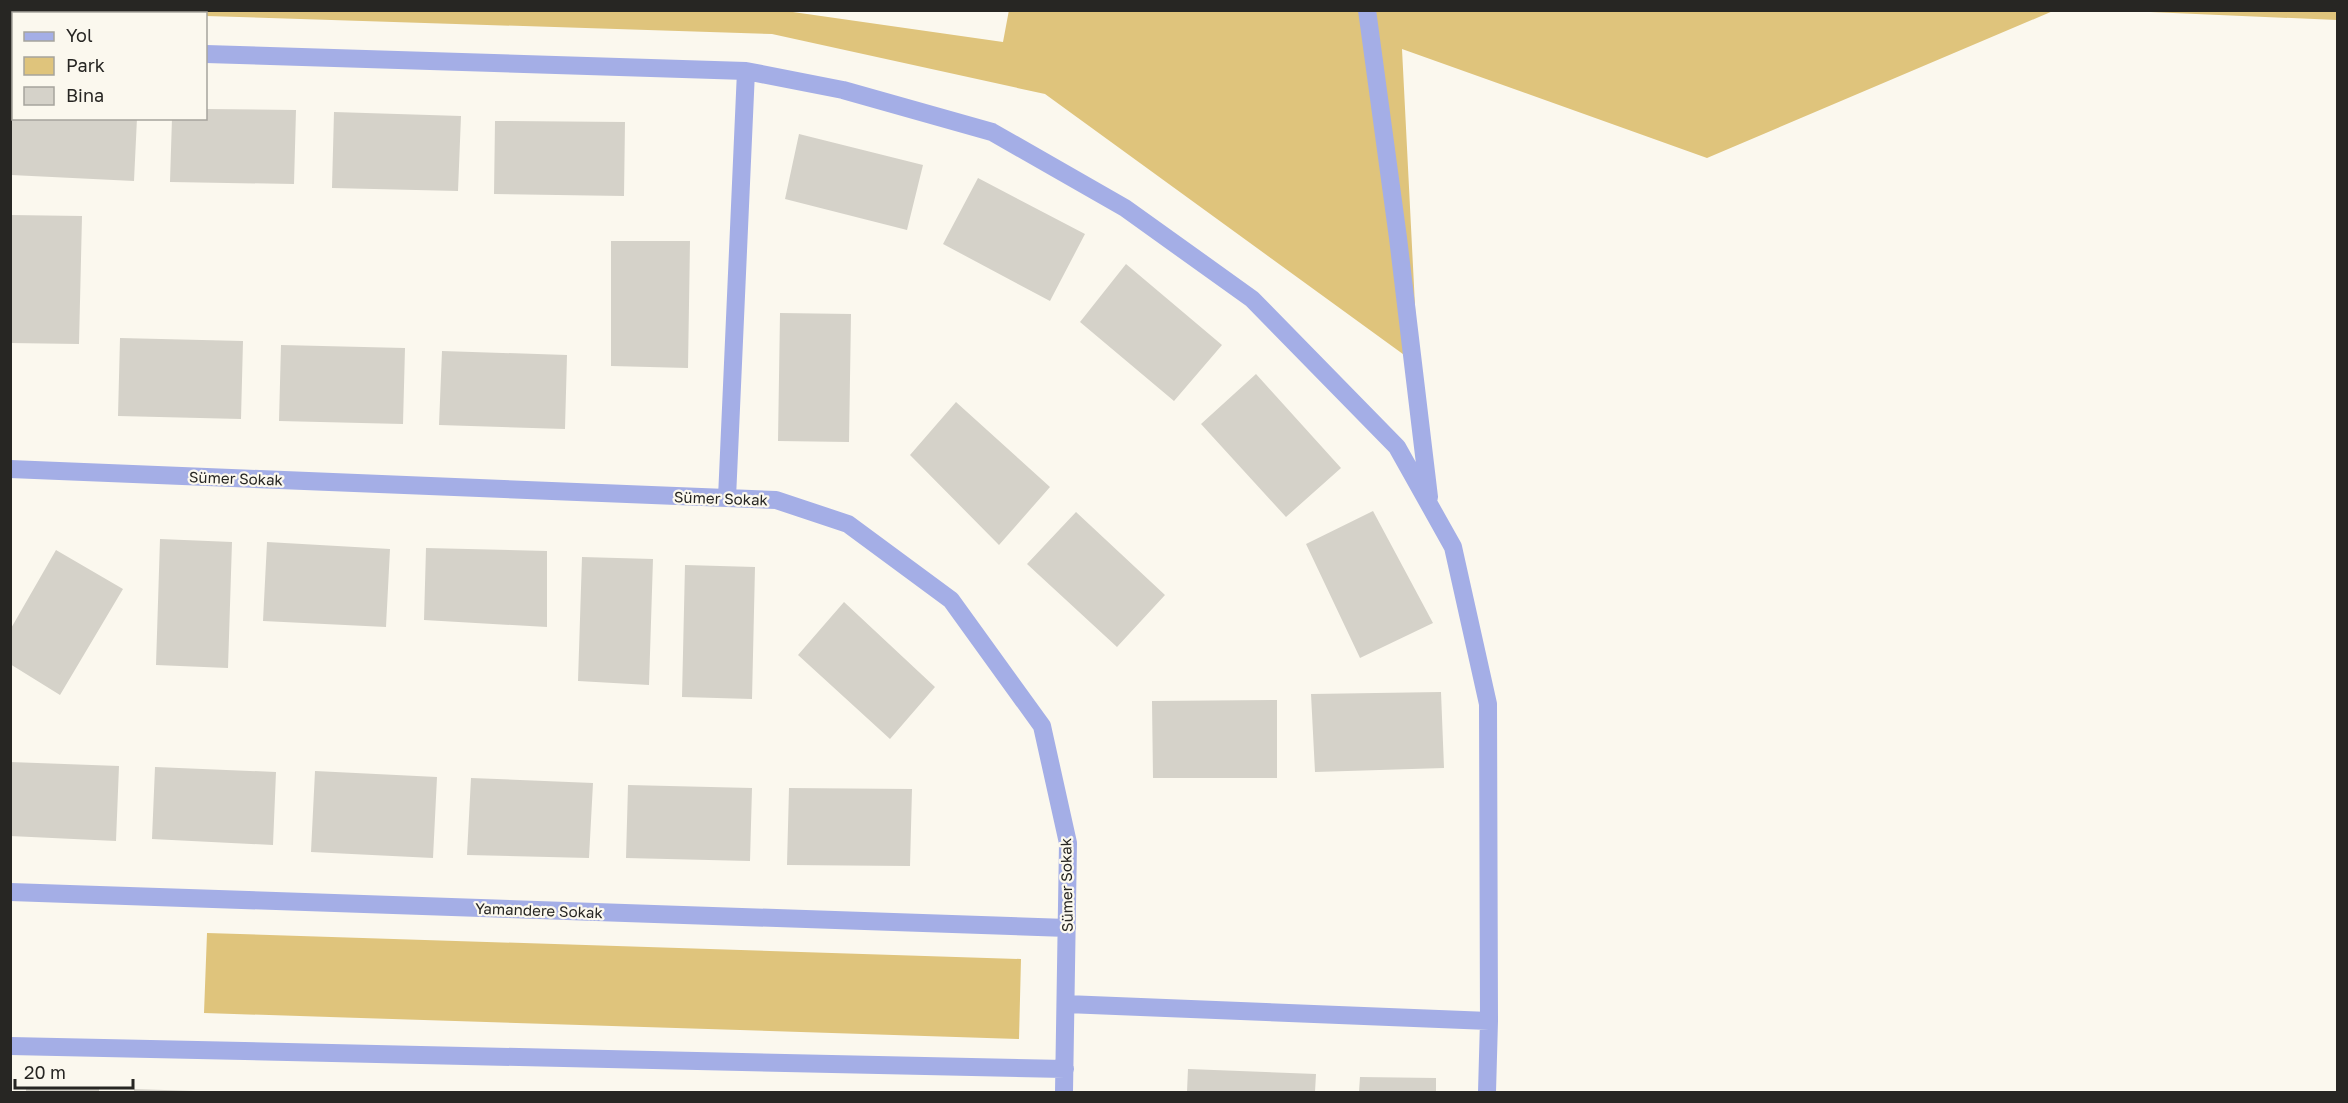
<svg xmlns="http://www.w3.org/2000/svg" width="2348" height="1103" viewBox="0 0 2348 1103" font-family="'Golos Text',sans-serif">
	<rect width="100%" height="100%" fill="#fbf8ee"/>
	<path fill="#dfc47c" d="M779,10l224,32 6,-32 1044,1 -346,147 -305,-109 16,316 -373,-271 -273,-60 -566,-18v-2l-195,-3z
		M2337,10v10l-210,-9v-1z
		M207,933l814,26 -2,80 -815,-26z"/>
	<path fill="#d5d2c9" d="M206,109l90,1 -2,74 -124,-2 2,-64h34z
		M334,112l127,4 -3,75 -126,-3z
		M11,118h126l-3,63 -123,-6z
		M495,121l130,1 -1,74 -130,-2z
		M799,134l124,31 -16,65 -122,-31z
		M978,178l107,56 -35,67 -107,-57z
		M10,215l72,1 -3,128 -69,-1z
		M611,241h79l-2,127 -77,-2z
		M1126,264l96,81 -48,56 -94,-79z
		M780,313l71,1 -2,128 -71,-1z
		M120,338l123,3 -2,78 -123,-3z
		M281,345l124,3 -2,76 -124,-3z
		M442,351l125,4 -2,74 -126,-4z
		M1256,374l85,94 -55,49 -85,-93z
		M956,402l94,85 -51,58 -89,-90z
		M1373,511l60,112 -73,35 -54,-114z
		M1076,512l89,83 -48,52 -90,-83z
		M160,539l72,3 -4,126 -72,-3z
		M267,542l123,7 -4,78 -123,-6z
		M426,548l121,3v76l-123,-7z
		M56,550l67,39 -63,106 -50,-31v-34z
		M582,557l71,2 -4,126 -71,-4z
		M685,565l70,2 -3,132 -70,-2z
		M844,602l91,85 -45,52 -92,-84z
		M1441,692l3,76 -129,4 -4,-78z
		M1277,700v78h-124l-1,-77z
		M10,762l109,4 -3,75 -106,-5z
		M155,767l121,5 -3,73 -121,-6z
		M315,771l122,6 -4,81 -122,-6z
		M471,778l122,5 -4,75 -122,-3z
		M628,785l124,3 -2,73 -124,-3z
		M789,788l123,1 -2,77 -123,-1z
		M1188,1069l128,5 -1,18h-128z
		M1360,1077l76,1v14h-77z
		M26,1087l73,1v4h-73z
		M134,1089l61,2v1h-61z"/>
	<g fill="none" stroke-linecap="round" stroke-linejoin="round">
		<path stroke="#a4aee6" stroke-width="18" d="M1367,10l31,228 31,259
			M10,48l4,1
			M206,54l540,17 97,19 149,42 133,76 127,91 145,148 56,100 35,157 1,317 -2,71
			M10,469l766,31 72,24 103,76 91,126 26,117 -4,249
			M727,498l19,-427
			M10,892l1057,36
			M1066,1004l423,17
			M10,1046l1055,23"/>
	</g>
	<g text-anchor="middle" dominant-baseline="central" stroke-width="4.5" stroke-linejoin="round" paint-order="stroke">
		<g font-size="15" fill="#272623" stroke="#fbf8ee">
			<text transform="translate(236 478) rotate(2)">Sümer Sokak</text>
			<text transform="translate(721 498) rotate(2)">Sümer Sokak</text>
			<text transform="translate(1066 885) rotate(-91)">Sümer Sokak</text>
			<text transform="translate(539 910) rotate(2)">Yamandere Sokak</text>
		</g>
	</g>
	<rect width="2348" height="1103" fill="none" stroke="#272623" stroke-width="24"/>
	<rect x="12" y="12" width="195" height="108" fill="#fbf8ee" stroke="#a6a49d" stroke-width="1.5"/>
	<rect x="24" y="32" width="30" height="9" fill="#a4aee6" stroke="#a6a49d" stroke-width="1.5"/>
	<text x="66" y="42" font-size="18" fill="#272623">Yol</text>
	<rect x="24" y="57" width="30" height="18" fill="#dfc47c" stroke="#a6a49d" stroke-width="1.5"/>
	<text x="66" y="72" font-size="18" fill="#272623">Park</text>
	<rect x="24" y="87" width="30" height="18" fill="#d5d2c9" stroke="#a6a49d" stroke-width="1.5"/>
	<text x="66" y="102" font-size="18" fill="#272623">Bina</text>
	<path d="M15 1079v9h118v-9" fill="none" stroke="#272623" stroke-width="3"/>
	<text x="24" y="1079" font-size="18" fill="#272623" stroke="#fbf8ee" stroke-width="4.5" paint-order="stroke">20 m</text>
</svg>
